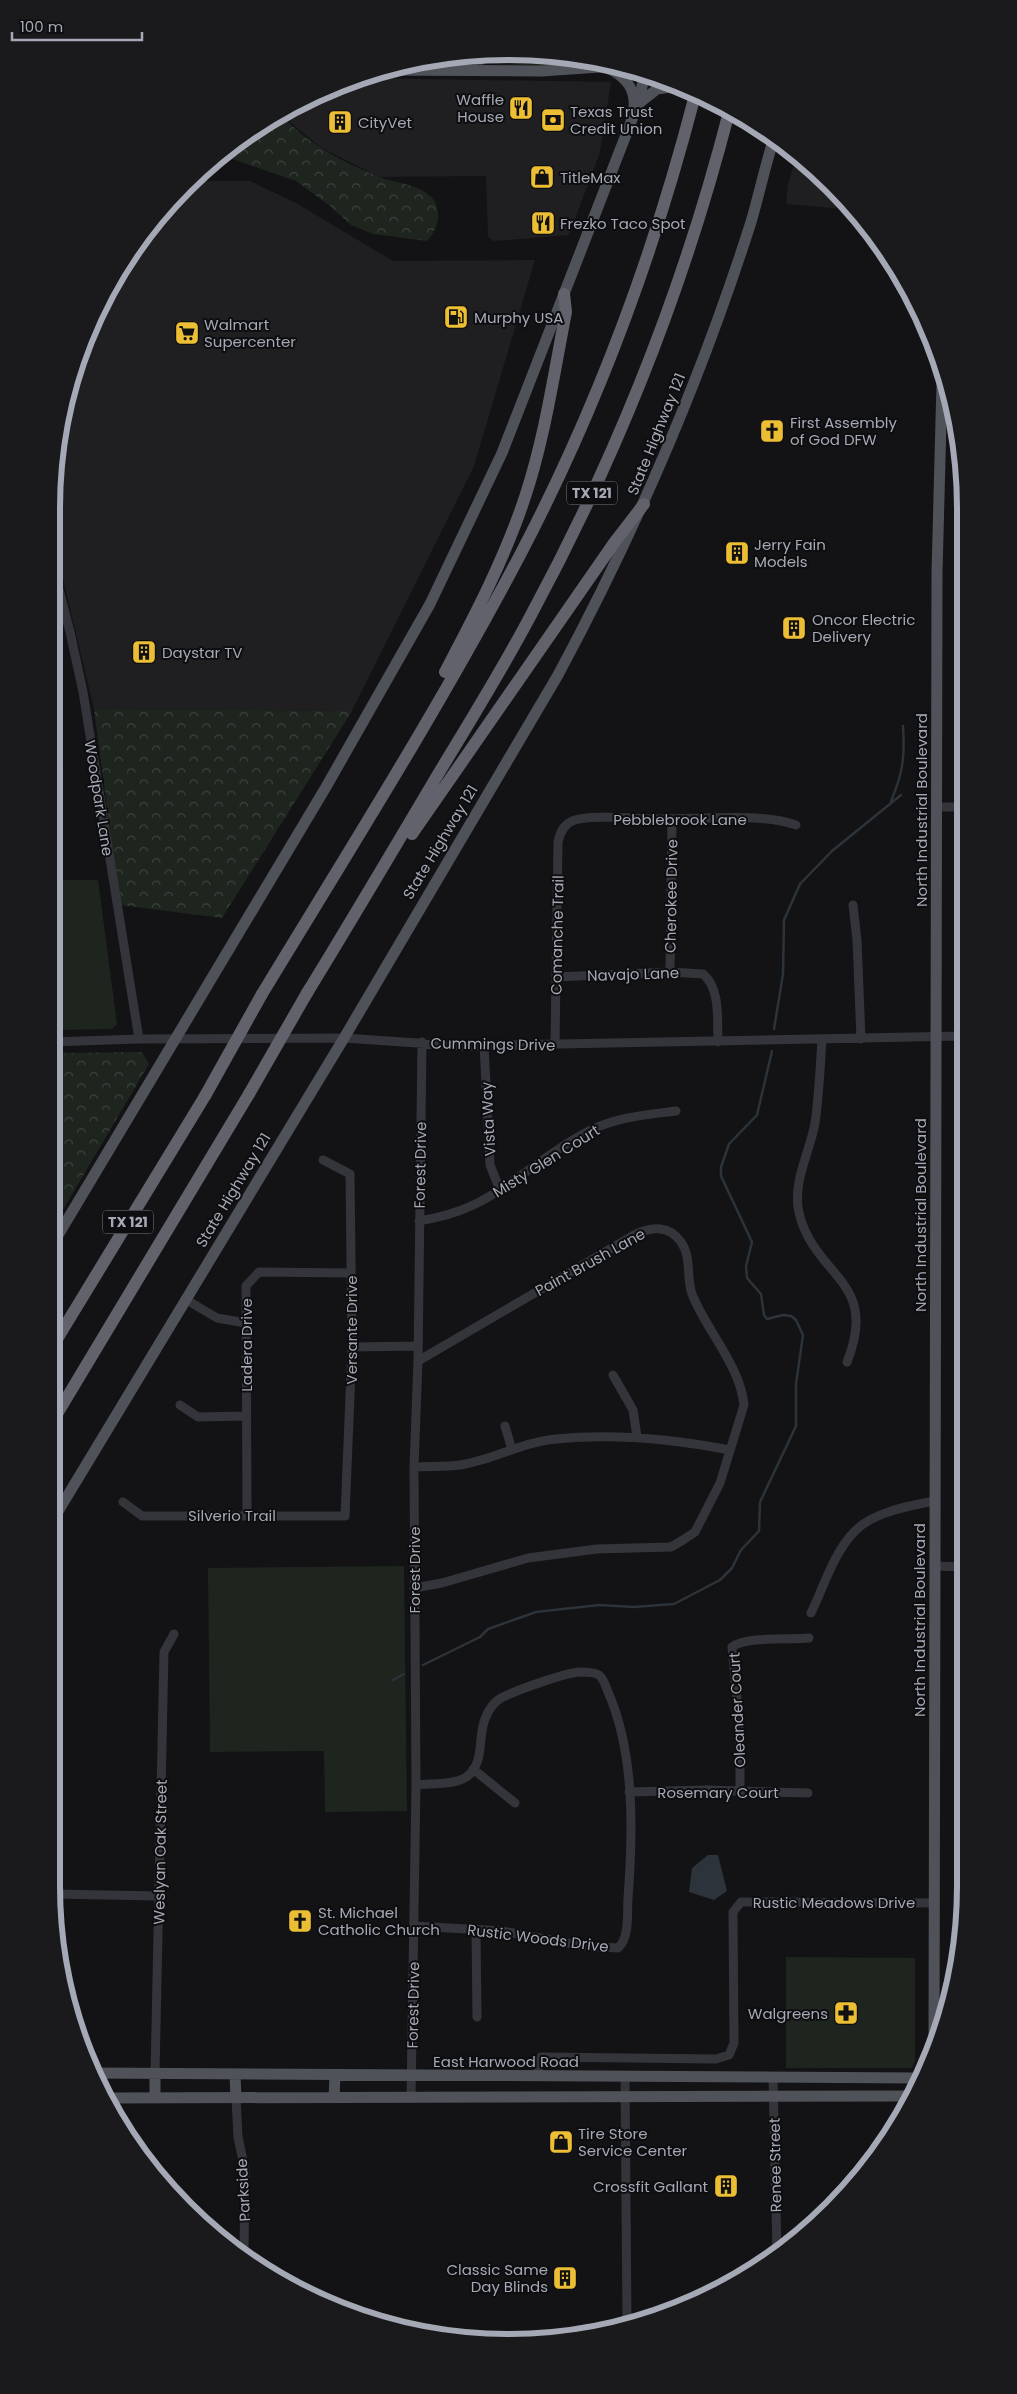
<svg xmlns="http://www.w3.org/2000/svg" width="1017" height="2394" viewBox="0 0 1017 2394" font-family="Poppins,sans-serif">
	<defs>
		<pattern id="forest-crowns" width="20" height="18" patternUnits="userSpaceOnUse" patternTransform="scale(1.25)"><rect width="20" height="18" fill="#1e251f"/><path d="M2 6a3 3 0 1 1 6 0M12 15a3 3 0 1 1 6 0" fill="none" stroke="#3c423d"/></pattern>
	</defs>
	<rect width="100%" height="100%" fill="#131315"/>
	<path fill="#1f1f22" d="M361,78l250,4 -11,70 -31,83 -75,6 -6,-4 -2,-61 -107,1 -59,-30 -36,-30 -6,-1 28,-17z
		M796,158l56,49 2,3 -68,-6 2,-20z
		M193,181h57l46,22 97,58 142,-1 -61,206 -122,245 -258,-2 -43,-180v-21l24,-146 37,-82 53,-73z"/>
	<path fill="#1e251f" d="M572,56l31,7 -58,3 -51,-2 1,-2z
		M51,880h47l19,144 -5,5 -61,1z
		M404,1566l3,245 -82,1 -1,-61 -114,1 -2,-184z
		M786,1957l129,1v103l-3,7h-126z"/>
	<path fill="url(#forest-crowns)" d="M278,116l6,1c23,27 61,46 93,59 17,7 44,8 56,23 10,14 4,31 -6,42l-54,-7 -22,-9 -21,-19 -34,-25 -75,-26 9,-9z
		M94,709l258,2 -130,207 -102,-13z
		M142,1052l7,12 -98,166v-177z
		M962,1114h2l1,427h-6z
		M965,1616l1,183h-4z"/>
	<path fill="#2c333a" d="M708,1855h10l9,36 -13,9 -25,-8 3,-24z"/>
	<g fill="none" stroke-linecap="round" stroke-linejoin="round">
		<path stroke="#2c333a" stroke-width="2.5" d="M891,801c12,-28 14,-44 12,-75
			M774,1029l9,-55 1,-54 16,-36 32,-33 69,-56
			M423,1665l57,-28 8,-8 48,-17 63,-7 35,2 40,-3 46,-24 12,-12 9,-18 18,-19 1,-29 36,-76v-42l7,-49 -7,-15 -5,-4 -8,-1 -16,4 -3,-4 -3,-21 -14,-16 -1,-12 6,-24 -31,-66v-9l8,-23 28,-29 15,-64
			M393,1680l11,-6"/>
		<path stroke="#34353a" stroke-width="9" d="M479,52v19
			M51,559l19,73 13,60 56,347
			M936,807h27
			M853,905l4,35 4,99
			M670,972l2,-153
			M556,977l114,-5 33,2c18,15 14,47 15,68
			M822,1040c-2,28 -3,56 -7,83 -5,29 -23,59 -16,90 16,65 81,67 48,149
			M51,1042l88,-3 205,-1 117,8 502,-10
			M484,1045l6,120 10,25
			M555,1045l3,-203c2,-9 5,-17 14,-21 17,-7 64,-2 84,-2 39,1 105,-7 140,6
			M419,1221c18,-3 35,-7 52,-15 41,-19 75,-53 116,-74 29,-15 58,-17 89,-21
			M185,1299l32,19 29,5
			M352,1347l66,-1
			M613,1375l20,35 4,27
			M180,1405l18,12 49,-1
			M505,1426l7,24
			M414,1467c15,-1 31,0 46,-2 33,-5 62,-23 96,-26 58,-6 117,0 174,11
			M123,1502l19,14h203l7,-169 -2,-173 -27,-14
			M247,1515l-1,-229 13,-14 92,1
			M934,1566l31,1
			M414,1588l28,-5 86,-25 69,-9 74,-2 12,-7 12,-8 25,-49 24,-78c-4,-40 -38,-75 -52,-111 -6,-17 0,-36 -11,-52 -12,-17 -28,-15 -45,-8l-218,127
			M811,1613c13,-27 23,-61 44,-82 18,-19 54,-25 79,-30
			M473,1769l42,34
			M740,1791v-60l-8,-84c14,-11 58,-7 77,-9
			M629,1792l78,-2 101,3
			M53,1894l106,2
			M414,1926l88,5 82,15 34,2c12,-10 9,-36 10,-50 5,-66 7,-145 -20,-206 -2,-5 -4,-13 -9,-17 -5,-3 -13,-3 -19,-3 -16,1 -63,18 -79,26 -7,4 -13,13 -16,21 -7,17 -1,39 -14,54 -11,13 -39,10 -55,12
			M476,1930l1,87
			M155,2074l9,-422 10,-18
			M537,2076l4,-19 175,2 13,-4 5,-12 -1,-131 8,-10 193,1
			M625,2076l2,247
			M773,2077l4,176
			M236,2098l2,39 7,33 -1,82
			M411,2098l5,-313 -2,-318 4,-106 4,-319"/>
		<path stroke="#505259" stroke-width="11" d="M467,54l31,-1
			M605,67c17,7 31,20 29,40
			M381,70l161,1 72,-5
			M638,104l19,-15 20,-3
			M51,1247l275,-460 104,-183 72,-151 136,-349 7,-31
			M51,1523l293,-485 214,-363c78,-145 143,-296 193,-453 8,-27 14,-56 23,-84
			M934,2047l3,-1474 5,-190
			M94,2073l823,5
			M155,2074v24
			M235,2074l1,24
			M105,2098l803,-2
			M334,2098l1,-23"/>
		<path stroke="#61626b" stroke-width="12" d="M445,672c30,-57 60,-114 80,-175 20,-60 29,-124 41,-185l-2,-18
			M412,834l202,-291 30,-39
			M307,993c43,-70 85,-141 127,-212 33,-55 67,-109 97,-166 86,-159 153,-328 198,-503
			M262,994c88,-145 179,-289 258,-439 76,-145 134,-301 175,-460
			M51,1349l154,-253
			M51,1424l198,-330"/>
		<path stroke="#61626b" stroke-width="12" d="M249,1094l58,-101
			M205,1096l57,-102"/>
	</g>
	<defs>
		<symbol id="restaurant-square" viewBox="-11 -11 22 22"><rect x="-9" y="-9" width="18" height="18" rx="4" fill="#ecbe34" stroke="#0e0e10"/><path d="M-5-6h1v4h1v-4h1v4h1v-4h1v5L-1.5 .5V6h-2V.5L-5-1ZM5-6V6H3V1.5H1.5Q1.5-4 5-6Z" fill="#111"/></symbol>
		<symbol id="bank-square" viewBox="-11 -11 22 22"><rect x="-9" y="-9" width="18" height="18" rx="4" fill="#ecbe34" stroke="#0e0e10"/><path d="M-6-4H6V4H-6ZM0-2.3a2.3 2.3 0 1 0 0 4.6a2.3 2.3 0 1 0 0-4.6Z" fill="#111"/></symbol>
		<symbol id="building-square" viewBox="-11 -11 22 22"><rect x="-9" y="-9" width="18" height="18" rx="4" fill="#ecbe34" stroke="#0e0e10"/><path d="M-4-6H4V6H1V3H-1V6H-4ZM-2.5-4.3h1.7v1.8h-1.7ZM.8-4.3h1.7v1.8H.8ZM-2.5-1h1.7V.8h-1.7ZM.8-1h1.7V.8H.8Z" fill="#111"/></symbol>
		<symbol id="shop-square" viewBox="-11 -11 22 22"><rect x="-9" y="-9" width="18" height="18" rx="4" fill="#ecbe34" stroke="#0e0e10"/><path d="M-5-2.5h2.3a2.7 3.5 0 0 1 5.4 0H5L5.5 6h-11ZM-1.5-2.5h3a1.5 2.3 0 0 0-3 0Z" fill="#111"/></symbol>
		<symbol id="fuel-square" viewBox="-11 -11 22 22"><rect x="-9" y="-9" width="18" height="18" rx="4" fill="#ecbe34" stroke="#0e0e10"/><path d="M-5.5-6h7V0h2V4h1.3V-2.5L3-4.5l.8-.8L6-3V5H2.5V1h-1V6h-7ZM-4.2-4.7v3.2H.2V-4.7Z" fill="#111"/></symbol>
		<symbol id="supermarket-square" viewBox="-11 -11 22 22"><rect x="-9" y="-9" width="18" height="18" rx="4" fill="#ecbe34" stroke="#0e0e10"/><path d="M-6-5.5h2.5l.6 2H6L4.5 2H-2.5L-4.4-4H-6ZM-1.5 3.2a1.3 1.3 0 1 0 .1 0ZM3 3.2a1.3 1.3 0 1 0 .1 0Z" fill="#111"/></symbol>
		<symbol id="church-square" viewBox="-11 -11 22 22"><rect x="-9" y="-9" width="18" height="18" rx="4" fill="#ecbe34" stroke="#0e0e10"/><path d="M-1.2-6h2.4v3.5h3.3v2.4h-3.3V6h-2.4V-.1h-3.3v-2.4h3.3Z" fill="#111"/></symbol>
		<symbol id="pharmacy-square" viewBox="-11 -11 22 22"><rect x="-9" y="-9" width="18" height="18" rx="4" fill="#ecbe34" stroke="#0e0e10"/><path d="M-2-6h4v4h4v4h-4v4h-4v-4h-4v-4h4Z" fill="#111"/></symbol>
	</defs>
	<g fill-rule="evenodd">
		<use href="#restaurant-square" x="507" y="94" width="28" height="28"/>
		<use href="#bank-square" x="539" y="106" width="28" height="28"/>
		<use href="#building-square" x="326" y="108" width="28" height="28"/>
		<use href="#shop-square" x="528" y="163" width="28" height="28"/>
		<use href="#restaurant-square" x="529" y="209" width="28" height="28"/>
		<use href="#fuel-square" x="442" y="303" width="28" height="28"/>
		<use href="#supermarket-square" x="173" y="319" width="28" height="28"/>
		<use href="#church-square" x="758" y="417" width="28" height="28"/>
		<use href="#building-square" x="723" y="539" width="28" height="28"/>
		<use href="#building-square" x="780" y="614" width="28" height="28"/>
		<use href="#building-square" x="130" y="638" width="28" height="28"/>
		<use href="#church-square" x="286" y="1907" width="28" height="28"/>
		<use href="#pharmacy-square" x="832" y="1999" width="28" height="28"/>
		<use href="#shop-square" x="547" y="2128" width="28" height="28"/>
		<use href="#building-square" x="712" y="2172" width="28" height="28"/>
		<use href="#building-square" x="551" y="2264" width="28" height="28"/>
	</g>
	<g text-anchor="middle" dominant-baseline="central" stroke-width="4" stroke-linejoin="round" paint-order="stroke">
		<g fill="#0e0e10" stroke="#787a84" stroke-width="1">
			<rect x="567" y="481.5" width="50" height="23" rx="4"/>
			<rect x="103" y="1210.5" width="50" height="23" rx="4"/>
		</g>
		<g font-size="14" font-weight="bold" fill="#a5a9b5">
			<text x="592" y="493">TX 121</text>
			<text x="128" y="1222">TX 121</text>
		</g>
		<g font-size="15" fill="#a5a9b5" stroke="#0e0e10" text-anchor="start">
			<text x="504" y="99" text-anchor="end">Waffle<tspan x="504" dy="17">House</tspan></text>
			<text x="570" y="111">Texas Trust<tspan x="570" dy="17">Credit Union</tspan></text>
			<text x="358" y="122">CityVet</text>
			<text x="560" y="177">TitleMax</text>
			<text x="560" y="223">Frezko Taco Spot</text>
			<text x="474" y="317">Murphy USA</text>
			<text x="204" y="324">Walmart<tspan x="204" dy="17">Supercenter</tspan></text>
			<text x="790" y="422">First Assembly<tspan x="790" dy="17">of God DFW</tspan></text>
			<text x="754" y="544">Jerry Fain<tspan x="754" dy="17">Models</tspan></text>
			<text x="812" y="619">Oncor Electric<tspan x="812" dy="17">Delivery</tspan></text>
			<text x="162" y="652">Daystar TV</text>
			<text x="318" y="1912">St. Michael<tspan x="318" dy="17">Catholic Church</tspan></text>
			<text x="828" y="2013" text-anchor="end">Walgreens</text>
			<text x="578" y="2133">Tire Store<tspan x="578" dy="17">Service Center</tspan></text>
			<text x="708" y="2186" text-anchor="end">Crossfit Gallant</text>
			<text x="548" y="2269" text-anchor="end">Classic Same<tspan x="548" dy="17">Day Blinds</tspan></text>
		</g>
		<g font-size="15" fill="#a5a9b5" stroke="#0e0e10">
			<text transform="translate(656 434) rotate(-68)">State Highway 121</text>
			<text transform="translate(99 798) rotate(81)">Woodpark Lane</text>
			<text transform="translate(921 810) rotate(-90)">North Industrial Boulevard</text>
			<text x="680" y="819">Pebblebrook Lane</text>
			<text transform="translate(440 842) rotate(-59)">State Highway 121</text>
			<text transform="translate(671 896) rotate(-89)">Cherokee Drive</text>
			<text transform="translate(557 935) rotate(-89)">Comanche Trail</text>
			<text transform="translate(633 974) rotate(-2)">Navajo Lane</text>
			<text transform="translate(493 1044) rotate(1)">Cummings Drive</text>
			<text transform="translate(488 1119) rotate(-93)">Vista Way</text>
			<text transform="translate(546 1161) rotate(-32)">Misty Glen Court</text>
			<text transform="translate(420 1165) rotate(-89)">Forest Drive</text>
			<text transform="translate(233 1190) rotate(-59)">State Highway 121</text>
			<text transform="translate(920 1215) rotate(-90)">North Industrial Boulevard</text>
			<text transform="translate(590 1262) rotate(-29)">Paint Brush Lane</text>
			<text transform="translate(351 1330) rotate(-90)">Versante Drive</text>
			<text transform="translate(246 1345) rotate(-90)">Ladera Drive</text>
			<text x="232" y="1515">Silverio Trail</text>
			<text transform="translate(414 1570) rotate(-90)">Forest Drive</text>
			<text transform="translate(919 1620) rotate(-90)">North Industrial Boulevard</text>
			<text transform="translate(737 1710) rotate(-93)">Oleander Court</text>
			<text x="718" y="1792">Rosemary Court</text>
			<text transform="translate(160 1852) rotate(-89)">Weslyan Oak Street</text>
			<text x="834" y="1902">Rustic Meadows Drive</text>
			<text transform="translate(538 1938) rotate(7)">Rustic Woods Drive</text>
			<text transform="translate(413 2005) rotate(-89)">Forest Drive</text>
			<text x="506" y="2061">East Harwood Road</text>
			<text transform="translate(775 2165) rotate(-91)">Renee Street</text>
			<text transform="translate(243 2190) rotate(-93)">Parkside</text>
		</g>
	</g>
	<path d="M0 0H1017V2394H0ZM508 60H509A448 448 0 0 1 957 508V1886A448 448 0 0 1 509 2334H508A448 448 0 0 1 60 1886V508A448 448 0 0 1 508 60Z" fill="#1a1a1d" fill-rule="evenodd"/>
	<path fill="none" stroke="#a5a9b5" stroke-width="6" d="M508 60H509A448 448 0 0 1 957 508V1886A448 448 0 0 1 509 2334H508A448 448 0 0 1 60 1886V508A448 448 0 0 1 508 60Z"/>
	<path d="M12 32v8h130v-8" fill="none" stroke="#a5a9b5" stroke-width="2.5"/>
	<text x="20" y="32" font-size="15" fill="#a5a9b5" stroke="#0e0e10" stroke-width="4" paint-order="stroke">100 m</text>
</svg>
